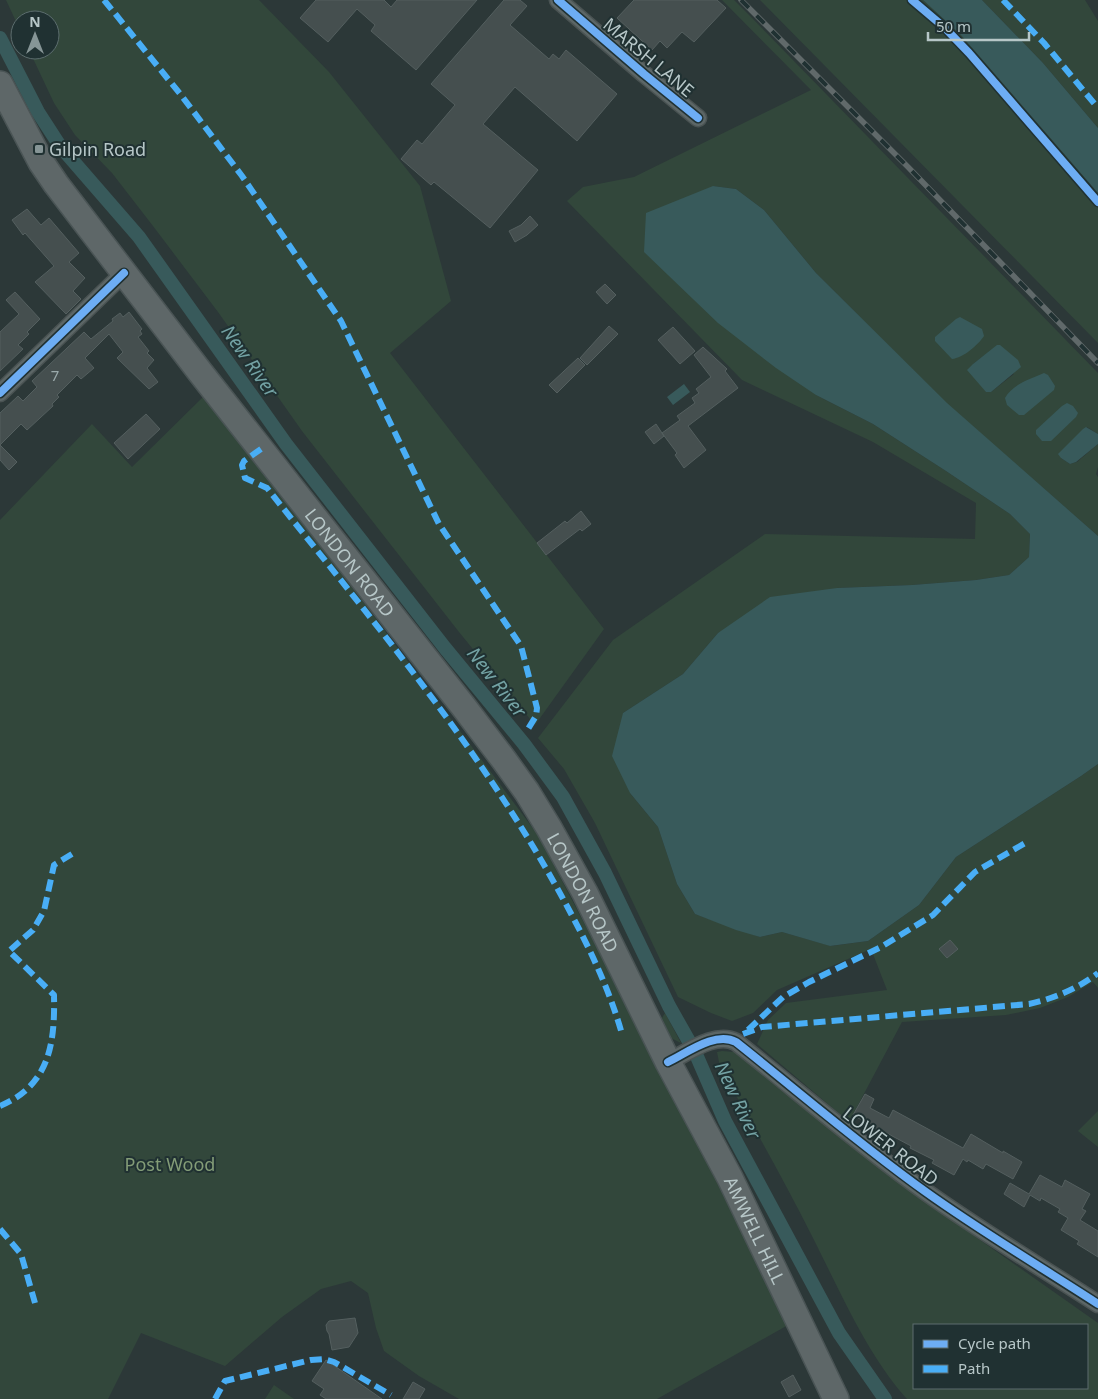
<svg xmlns="http://www.w3.org/2000/svg" width="1098" height="1399" viewBox="0 0 1098 1399" font-family="'Noto Sans',sans-serif">
	<rect width="100%" height="100%" fill="#2c3838"/>
	<path fill="#32473b" fill-rule="evenodd" d="M6,0h253l70,72 91,114 31,115 -61,52 214,276 -69,96 -76,-93 -157,-201 -84,-119 -65,-86 -41,-53 -37,-38 -21,-32 -25,-53h21v-30h-30v10z
		M722,0h12l19,19 345,354v61l-11,-7 -26,31 9,6 7,-2 21,-18v23l-2,7 2,3v59l-151,-132 -131,-131 -52,-63 -28,-21 -23,-3 103,209 57,29 73,47 64,43 20,20 -1,23 -20,18 -33,5 -64,5 -75,3 -119,45 -35,41 -60,39 7,80 28,34 19,57 18,30 65,23 22,-5 49,14 37,-5 51,-36 37,-48 125,-81 17,-12v224l-5,-6 -25,15 -28,11 -34,7 -104,7 -53,100 -92,-78 11,-24 18,-17 101,-13 -16,-41 -94,41 -24,23 -21,8 -21,-8 -33,-16 -83,-174 -31,-54 -26,-31 75,-98 152,-106 210,5 1,-36 -103,-61 -131,-62 -175,-179 16,-14 51,-10 177,-87zM985,355l29,19 -23,18h-5l-13,-28z
		M760,0h163l37,34 138,159v150z
		M982,0h103l13,21v107l-55,-65z
		M203,397l164,210 171,228 126,241 124,249 -131,74h-198l-40,-23 -35,-25 -8,-23 -8,-35 -17,-12 -30,8 -39,28 -57,49 -84,-33 -33,66h-108v-879l92,-96 40,43z
		M665,1013l16,30 -10,-5 -9,-20z
		M722,1051l12,1 8,5 170,135 186,131v76h-191c-41,-46 -66,-106 -94,-161 -29,-58 -61,-114 -93,-171l-3,-15zM914,1325h173v63h-173z
		M1098,1111v36l-20,-16z
		M274,1385l20,14h-29z"/>
	<path fill="#385a5b" d="M923,0h59l61,63 55,65v65l-138,-159z
		M713,186l23,3 28,21 52,63 131,130 151,133v228l-17,12 -125,81 -37,48 -51,36 -38,5 -48,-14 -22,5 -24,-7 -41,-16 -18,-30 -19,-57 -28,-34 -18,-37 11,-43 60,-39 35,-41 52,-36 67,-9 75,-3 64,-5 33,-5 20,-18 1,-23 -20,-20 -64,-43 -73,-47 -57,-29 -40,-27 -58,-45 -74,-71 2,-39z
		M960,317l22,12 2,7c-6,9 -21,22 -32,23l-17,-18v-4l21,-18z
		M997,345h3l18,15 3,7 -30,25h-5l-19,-22 6,-6z
		M1044,373l4,2 7,11 -1,4 -30,25h-5l-12,-10 -2,-7c8,-14 25,-19 39,-25z
		M684,384l6,8 -17,13 -6,-8z
		M1067,403l6,3 5,7 -2,4 -25,24h-9l-6,-7v-4l26,-24z
		M1086,427l12,7v10l-22,18 -6,2 -9,-6 -3,-4 25,-25z"/>
	<g fill="none" stroke-linecap="round" stroke-linejoin="round">
		<path stroke="#385a5b" stroke-width="14" d="M0,38l38,74 22,34 79,91 147,207 159,204 79,96 39,53 42,76 64,133 26,46 30,69 114,212 46,66"/>
	</g>
	<path fill="#454f4f" stroke="#545f5f" d="M316,0h68l7,7 6,-7h80l-61,70 -45,-39 4,-6 -18,-16 -29,33 -28,-24z
		M504,0h16l7,6 -17,19 39,34 4,-5 6,5 7,-9 51,44 -40,47 -62,-54 -32,37 55,46 -48,58 -56,-46 -3,3 -30,-26 16,-19 5,4 33,-39 -24,-21z
		M634,0h83l9,8 -32,34 -12,-10 -15,16 -7,-7 -8,9 -35,-32z
		M27,209l14,16 8,-7 30,35 -10,9 16,16 -12,13 8,8 -15,15 -31,-32 19,-16 -29,-33 -2,2 -11,-15z
		M530,216l8,9 -11,10 -12,7 -6,-11 12,-6z
		M605,284l11,11 -9,9 -11,-12z
		M15,292l25,27 -13,13 2,2 -11,11 5,4 -23,22v-39l19,-18 -13,-14z
		M129,312l13,17 -2,2 2,3 -4,3 11,14 -2,2 7,7 -7,8 11,14 -9,7 -32,-31 6,-6 -14,-18 -24,24 9,10 -13,11 -4,-4 -20,20 2,2 -7,7 1,2 -26,24 -6,-6 -21,21 17,17 -8,8 -9,-10v-47l18,-17 5,5 14,-14 -5,-6 52,-49 7,7 22,-18 -1,-2 8,-6 3,4z
		M609,326l9,8 -31,31 -7,-7z
		M673,327l22,24 -15,13 -22,-24z
		M703,347l24,22 -2,2 13,17 -50,38 18,24 -22,18 -9,-13 2,-2 -15,-20 18,-13 -3,-4 18,-13 -3,-5 7,-5 -3,-4 15,-12 -17,-22z
		M578,358l7,7 -28,28 -8,-8z
		M146,414l14,15 -32,30 -14,-16z
		M656,424l8,12 -10,8 -9,-12z
		M581,511l10,13 -9,7 -2,-2 -34,26 -9,-12 28,-22 2,2z
		M950,940l8,9 -11,9 -8,-9z
		M865,1094l9,5 -4,9 19,10 4,-8 70,38 8,-14 32,19v-2l19,11 -9,17 -27,-15 -3,5 -15,-9 -1,2 -4,-3 -9,16 -22,-12 2,-3 -24,-12 1,-2 -30,-16 -1,2 -14,-7 1,-2 -14,-8z
		M1040,1175l22,12 3,-7 25,14 -8,15 4,2 -6,9 18,11v26l-21,-13 2,-3 -18,-11 7,-12 -10,-6 2,-3 -19,-11 -1,3 -10,-6 -6,12 -20,-13 6,-11 19,11z
		M355,1318l3,15 -9,14 -17,3 -3,-16 -2,-3 -1,-6 3,-4z
		M326,1360l56,39h-56l-6,-4 4,-6 -12,-8z
		M793,1375l8,15 -12,7 -8,-15z
		M413,1382l12,7 -6,10h-16z"/>
	<g fill="none" stroke-linecap="round" stroke-linejoin="round">
		<defs>
			<path id="minor" d="M558,0l86,74 54,44
				M0,393l124,-120
				M668,1062c19,-9 47,-31 68,-20 63,50 124,103 190,150 56,40 115,75 172,112"/>
			<g id="primary">
				<path id="s1" d="M0,84l41,78 15,22 144,188 263,334 41,54 23,32 22,36 36,65 83,169 62,116 106,221"/>
			</g>
		</defs>
		<use href="#minor" stroke="#4a5353" stroke-width="19"/>
		<use href="#primary" stroke="#4a5455" stroke-width="28"/>
		<use href="#minor" stroke="#5c6666" stroke-width="16"/>
		<use href="#primary" stroke="#5e6768" stroke-width="25"/>
		<defs>
			<path id="rail" d="M741,0l167,167 190,196"/>
		</defs>
		<use href="#rail" stroke="#60696a" stroke-width="5.5"/>
		<use href="#rail" stroke="#203132" stroke-width="4" stroke-dasharray="11" stroke-linecap="butt"/>
		<path stroke="#49aef6" stroke-width="6" stroke-dasharray="12 6" stroke-linecap="butt" d="M104,0l77,95 61,81 99,145 98,203 82,122 16,62 -1,8 -8,13
			M1003,0l41,43 54,65
			M261,449l-17,12 -2,4 3,13 22,10c102,128 209,255 289,398 26,47 51,95 66,148
			M748,1030l35,-33 26,-15 72,-35 52,-32 42,-43 52,-30
			M743,1034l19,-7 267,-23c24,-5 50,-16 69,-31
			M0,1106c50,-21 55,-63 54,-111l-45,-44 24,-21 11,-19 10,-46 18,-11
			M0,1229l21,25 14,49
			M215,1399l10,-18 86,-21 13,-1 10,3 57,33"/>
		<defs>
			<path id="cycleway" d="M558,0l86,74 54,44
				M912,0l33,28 24,25 129,149
				M0,393l124,-120
				M668,1062c19,-9 47,-31 68,-20 63,50 124,103 190,150 56,40 115,75 172,112"/>
		</defs>
		<use href="#cycleway" stroke="#203132" stroke-width="11"/>
		<use href="#cycleway" stroke="#6dadf4" stroke-width="8"/>
	</g>
	<rect fill="#869596" stroke="#203132" stroke-width="2" x="34" y="144" width="10" height="10" rx="2.5"/>
	<g text-anchor="middle" dominant-baseline="central" stroke-width="4" stroke-linejoin="round" paint-order="stroke">
		<g font-size="15" fill="#9aa9aa">
			<text x="55" y="375">7</text>
		</g>
		<g font-size="18" fill="#b7c7c8" stroke="#203132">
			<text transform="translate(649 57) rotate(40)">MARSH LANE</text>
			<text stroke="none"><textPath href="#s1" startOffset="594">LONDON ROAD</textPath></text>
			<text stroke="none"><textPath href="#s1" startOffset="999">LONDON ROAD</textPath></text>
			<text transform="translate(891 1146) rotate(38)">LOWER ROAD</text>
			<text stroke="none"><textPath href="#s1" startOffset="1378">AMWELL HILL</textPath></text>
		</g>
		<g font-size="18" fill="#b7c7c8" stroke="#203132" text-anchor="start">
			<text x="49" y="149">Gilpin Road</text>
		</g>
		<g font-size="18" fill="#839c77" stroke="#203132">
			<text x="170" y="1164">Post Wood</text>
		</g>
		<g font-size="19" font-style="italic" fill="#73a2a4" stroke="#203132">
			<text transform="translate(250 361) rotate(55)">New River</text>
			<text transform="translate(497 682) rotate(52)">New River</text>
			<text transform="translate(738 1100) rotate(65)">New River</text>
		</g>
	</g>
	<rect x="913" y="1324" width="175" height="65" fill="#203132" stroke="#5c6d6e"/>
	<rect x="923" y="1340" width="25" height="8" fill="#6dadf4" stroke="#5c6d6e"/>
	<text x="958" y="1349" font-size="15" fill="#b7c7c8">Cycle path</text>
	<rect x="923" y="1365" width="25" height="8" fill="#49aef6" stroke="#5c6d6e"/>
	<text x="958" y="1374" font-size="15" fill="#b7c7c8">Path</text>
	<g transform="translate(35 35)"><circle r="24" fill="#203132" stroke="#5c6d6e"/>
	<path d="M0-4L9 19L0 12L-9 19Z" fill="#869596"/>
	<text y="-8" font-size="14" font-weight="bold" text-anchor="middle" fill="#b7c7c8">N</text>
	</g>
	<path d="M928 32v8h101v-8" fill="none" stroke="#b7c7c8" stroke-width="2.5"/>
	<text x="936" y="32" font-size="15" fill="#b7c7c8" stroke="#203132" stroke-width="4" paint-order="stroke">50 m</text>
</svg>
